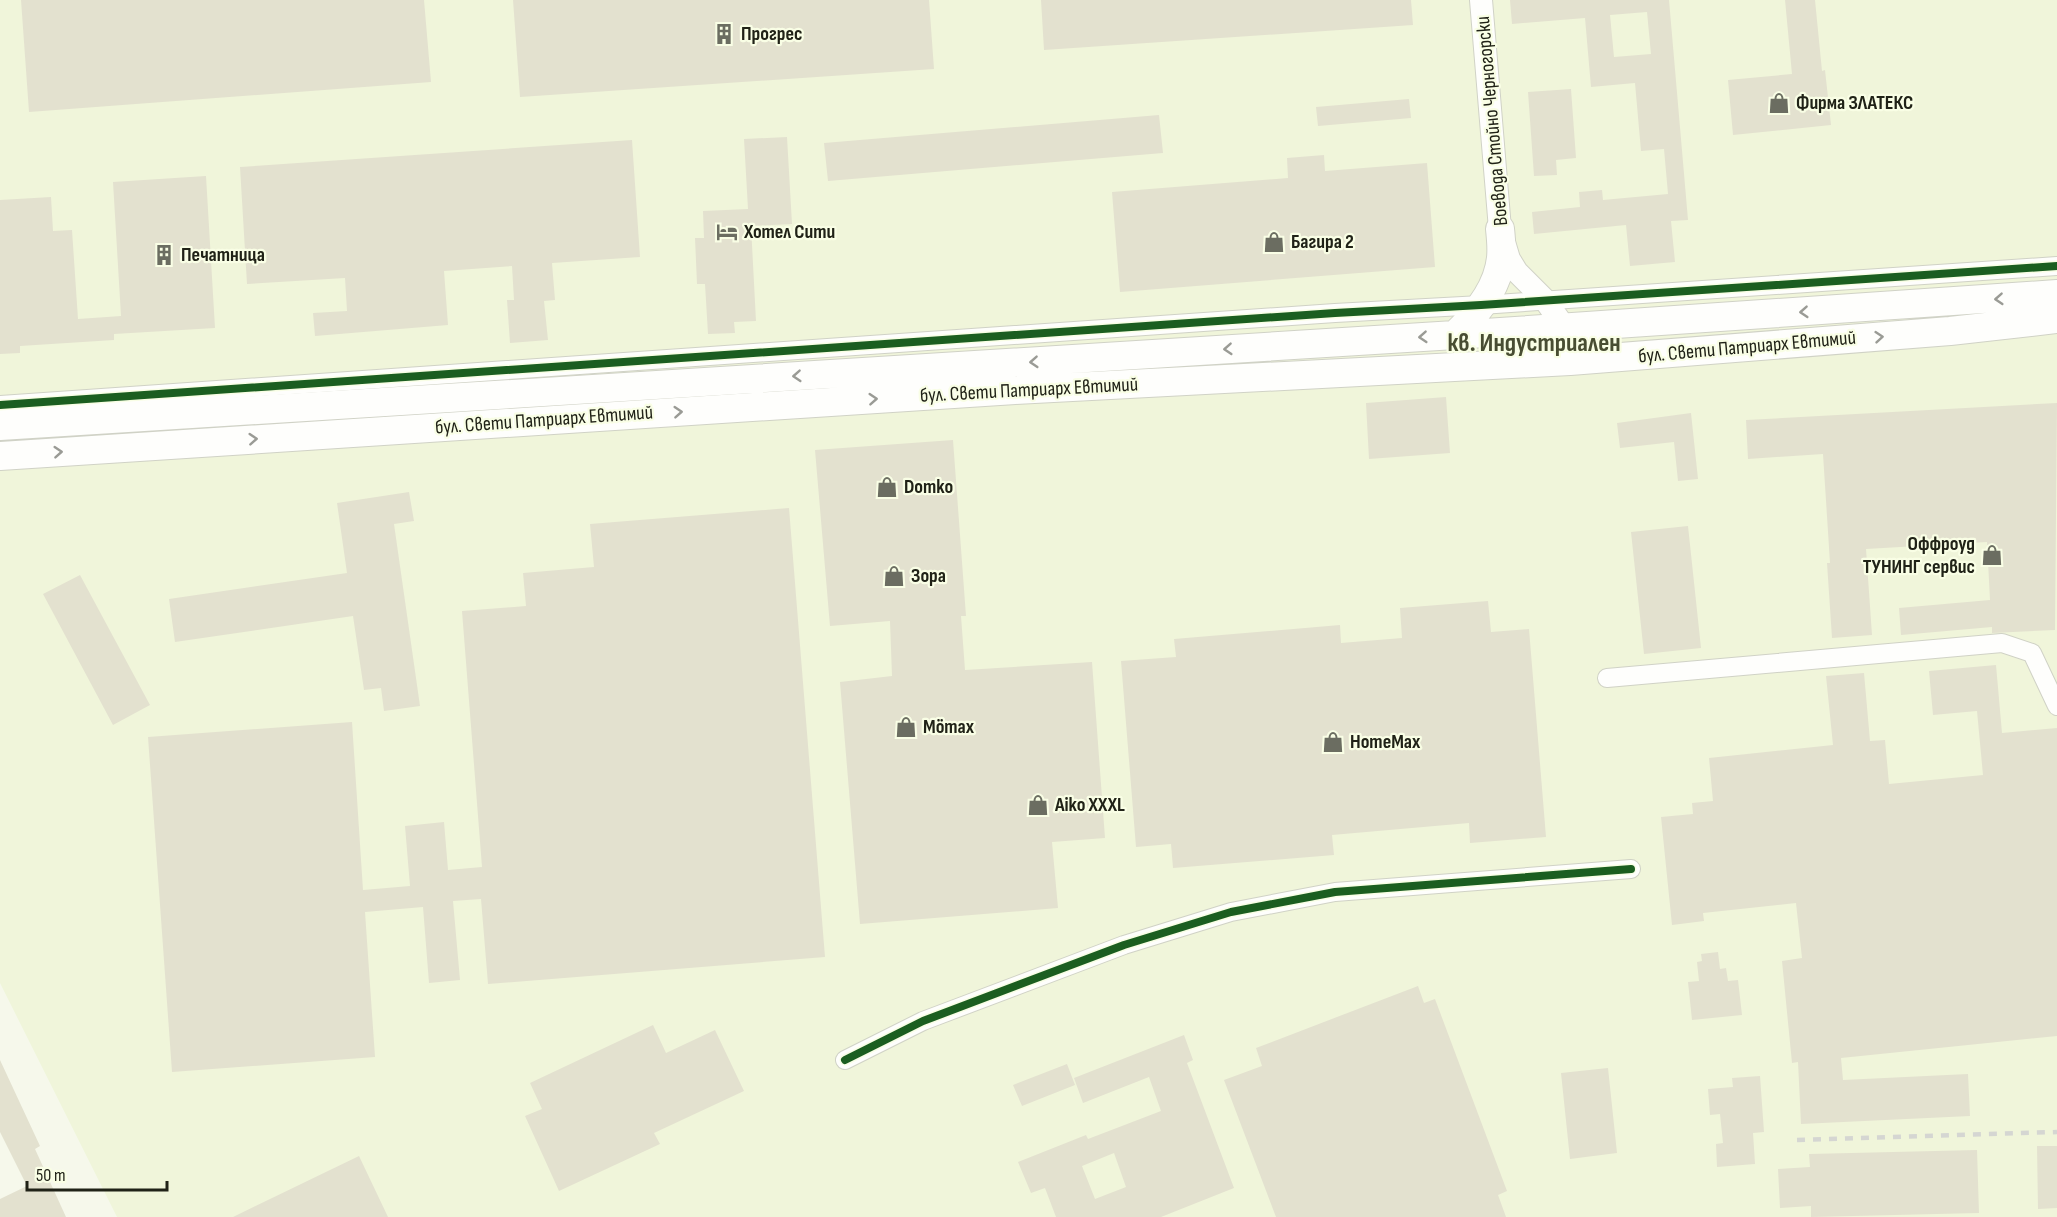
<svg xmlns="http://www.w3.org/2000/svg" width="2057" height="1217" viewBox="0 0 2057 1217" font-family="'Sofia Sans Condensed',sans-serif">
	<rect width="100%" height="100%" fill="#f6f8eb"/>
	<path fill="#f0f5da" d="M0,0h2057v1217h-1940l-117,-234z"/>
	<path fill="#e3e1cf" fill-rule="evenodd" d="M21,0h403l7,82 -402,30z
		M513,0h416l5,69 -414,28z
		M1041,0h370l2,25 -369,25z
		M1510,0h159l19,220 -17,1 4,41 -45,4 -4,-41 -92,9 -2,-22 48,-5 -1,-15 23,-2 1,10 65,-6 -4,-45 -23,2 -6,-68 -44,4 -6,-69 -73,6zM1647,12l4,42 -37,3 -4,-42z
		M1785,0h30l7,71 3,-1 6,55 -98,10 -5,-55 64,-6z
		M1571,89l5,69 -20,2 1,15 -23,1 -6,-84z
		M1409,99l2,19 -93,8 -2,-19z
		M1159,115l4,38 -335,28 -4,-38z
		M787,137l5,87 -41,2 5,95 -22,1 1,11 -27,1 -3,-50h-8l-2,-46h9l-1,-27 45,-2 -4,-70z
		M632,140l8,117 -88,6 3,37 -11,1 4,39 -38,3 -3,-43h7l-2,-34 -68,5 4,54 -133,11 -2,-23 34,-2 -2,-33 -98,6 -7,-117z
		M1324,155l1,16 102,-8 8,104 -315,25 -8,-100 176,-14 -1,-20z
		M206,176l9,152 -101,6v6l-94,6v7l-20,1v-154l51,-3 2,34 19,-1 6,89 43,-3 -8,-134z
		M1446,397l4,56 -81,6 -3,-56z
		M2057,403l-2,227 -63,3v-6l-91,8 -2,-27 91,-8 -3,-58 -121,7 6,86 -40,3 -5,-75h3l-7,-109 -75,5 -2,-39z
		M1691,413l7,66 -20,2 -4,-39 -54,6 -3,-25z
		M953,440l13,176h-5l4,54 127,-8 13,176 -53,4 6,66 -198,16 -20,-242 52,-6 -2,-55 -60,5 -15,-176z
		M409,492l5,29 -20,3 26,182 -36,5 -3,-23 -17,2 -11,-74 -178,26 -6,-43 178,-26 -10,-70z
		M789,508l36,449 -337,27 -7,-85 -28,2 7,79 -31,3 -6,-76 -58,5 10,145 -203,15 -24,-335 204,-15 11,168 47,-4 -5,-60 39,-4 4,48 34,-3 -20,-256 64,-5 -3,-33 71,-6 -4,-43z
		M1688,526l13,122 -57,6 -13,-122z
		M80,575l70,130 -37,20 -70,-131z
		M1488,601l3,31 38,-3 17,208 -76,6 -1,-20 -137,12 2,20 -161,13 -2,-24 -35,3 -15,-186 55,-4 -2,-18 166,-14 1,18 61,-5 -2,-30z
		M1996,665l6,68 55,-5v308l-216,22 2,22 125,-6 2,42 -169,8 -3,-62 -6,1 -10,-102 20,-3 -6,-55 -93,10 1,8 -32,4 -11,-108 32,-3 -1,-11 21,-2 -4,-43 124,-13 -7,-69 38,-3 6,68 15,-1 4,44 94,-9 -6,-64 -44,4 -4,-44z
		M1718,952l2,17 6,-1 2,13 10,-1 4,35 -50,5 -4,-38 11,-1 -2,-19 5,-1 -1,-7z
		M1418,986l6,17 11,-4 72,192 -9,4 8,22h-230l-52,-137 38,-14 -6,-18z
		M653,1025l13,28 49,-23 29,61 -90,42 6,11 -101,47 -34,-75 17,-7 -12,-26z
		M1184,1035l9,25 -6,3 47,125 -73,29h-105l-11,-29 -14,5 -13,-31 68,-27 2,4 73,-28 -12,-34 -66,26 -9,-25zM1114,1153l12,34 -31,12 -13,-33z
		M0,1060l40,86 -5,3 31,68h-66v-18l27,-13 -27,-54z
		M1067,1064l8,21 -53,21 -9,-21z
		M1608,1068l9,85 -47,6 -9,-86z
		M1760,1076l4,56 -11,1 2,31 -38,3 -1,-23 7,-1 -3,-29 -10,1 -2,-26 25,-2 -1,-9z
		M2037,1146h20v62l-19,1z
		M1977,1150l2,63 -168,4v-11l-31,2 -2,-39 32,-2 -1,-13z
		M359,1156l29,61h-155z"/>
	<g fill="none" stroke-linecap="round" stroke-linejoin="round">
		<defs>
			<path id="minor" d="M0,405l1335,-92 146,-8 576,-39
				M1607,678l395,-35 30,10 25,53
				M845,1060l78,-39 201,-76 107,-33 104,-20 296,-23"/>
			<path id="tertiary" d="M1481,0l19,229 9,30 8,13 28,28 20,28 5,33"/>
			<path id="primary" d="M1455,335c21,-20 43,-47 46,-77 1,-10 0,-20 -1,-29
				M0,426l1455,-91 602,-41
				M0,456l1015,-66 555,-29 380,-30 107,-12"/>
		</defs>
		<use href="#minor" stroke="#d0d2c6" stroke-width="20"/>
		<use href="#tertiary" stroke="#d0d2c6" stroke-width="24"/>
		<use href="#primary" stroke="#d0d2c6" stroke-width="30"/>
		<use href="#minor" stroke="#fefefc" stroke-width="18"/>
		<use href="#tertiary" stroke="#fefefc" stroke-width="22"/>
		<use href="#primary" stroke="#fefefc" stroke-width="28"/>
		<path stroke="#d5d6d2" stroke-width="4.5" stroke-dasharray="8 8" stroke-linecap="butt" d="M1797,1140l260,-8"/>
		<defs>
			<path id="cycleway" d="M0,405l1335,-92 146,-8 576,-39
				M845,1060l78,-39 201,-76 107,-33 104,-20 296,-23"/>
		</defs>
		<use href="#cycleway" stroke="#f9fee5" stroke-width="11"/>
		<use href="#cycleway" stroke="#1b5e20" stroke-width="8"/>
	</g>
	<defs><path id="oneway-chevron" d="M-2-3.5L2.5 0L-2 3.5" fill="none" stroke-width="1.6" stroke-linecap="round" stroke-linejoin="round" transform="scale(1.5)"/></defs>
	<g stroke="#9a9b95">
		<use href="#oneway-chevron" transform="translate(1999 299) rotate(176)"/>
		<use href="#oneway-chevron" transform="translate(1804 312) rotate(176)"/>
		<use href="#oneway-chevron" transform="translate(1423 337) rotate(176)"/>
		<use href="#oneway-chevron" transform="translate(1879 337) rotate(-5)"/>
		<use href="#oneway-chevron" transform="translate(1228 349) rotate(176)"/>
		<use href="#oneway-chevron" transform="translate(1034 362) rotate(176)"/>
		<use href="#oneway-chevron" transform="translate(797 376) rotate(176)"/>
		<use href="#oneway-chevron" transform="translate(873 399) rotate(-4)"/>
		<use href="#oneway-chevron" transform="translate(678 412) rotate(-4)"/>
		<use href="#oneway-chevron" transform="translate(253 439) rotate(-4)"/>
		<use href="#oneway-chevron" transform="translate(58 452) rotate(-4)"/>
	</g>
	<defs>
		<symbol id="building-bare" viewBox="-9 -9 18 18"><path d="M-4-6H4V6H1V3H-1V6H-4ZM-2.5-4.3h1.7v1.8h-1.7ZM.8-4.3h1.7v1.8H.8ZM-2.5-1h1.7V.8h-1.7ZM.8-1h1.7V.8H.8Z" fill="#6b6d61" stroke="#f9fee5" stroke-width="2.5" paint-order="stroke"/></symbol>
		<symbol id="shop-bare" viewBox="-9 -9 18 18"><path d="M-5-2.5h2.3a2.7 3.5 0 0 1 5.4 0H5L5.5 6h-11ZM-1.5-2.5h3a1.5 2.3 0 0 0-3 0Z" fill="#6b6d61" stroke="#f9fee5" stroke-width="2.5" paint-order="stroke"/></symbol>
		<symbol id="hotel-bare" viewBox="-9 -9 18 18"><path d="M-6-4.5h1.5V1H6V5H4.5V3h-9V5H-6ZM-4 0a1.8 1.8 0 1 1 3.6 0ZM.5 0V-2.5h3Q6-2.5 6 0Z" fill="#6b6d61" stroke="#f9fee5" stroke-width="2.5" paint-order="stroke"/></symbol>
	</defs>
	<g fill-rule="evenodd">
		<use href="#building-bare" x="709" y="19" width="30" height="30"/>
		<use href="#shop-bare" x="1764" y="88" width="30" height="30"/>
		<use href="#hotel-bare" x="712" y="217" width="30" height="30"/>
		<use href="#shop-bare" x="1259" y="227" width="30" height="30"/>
		<use href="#building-bare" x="149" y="240" width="30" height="30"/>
		<use href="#shop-bare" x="872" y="472" width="30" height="30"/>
		<use href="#shop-bare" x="1977" y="540" width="30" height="30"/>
		<use href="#shop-bare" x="879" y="561" width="30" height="30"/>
		<use href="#shop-bare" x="891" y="712" width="30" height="30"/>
		<use href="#shop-bare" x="1318" y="727" width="30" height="30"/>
		<use href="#shop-bare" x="1023" y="790" width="30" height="30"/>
	</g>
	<g text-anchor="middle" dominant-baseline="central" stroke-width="4.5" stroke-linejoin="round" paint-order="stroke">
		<g font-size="20" font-weight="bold" fill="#202217" stroke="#f9fee5" text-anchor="start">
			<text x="741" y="34">Прогрес</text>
			<text x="1796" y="103">Фирма ЗЛАТЕКС</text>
			<text x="744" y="232">Хотел Сити</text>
			<text x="1291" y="242">Багира 2</text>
			<text x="181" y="255">Печатница</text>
			<text x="904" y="487">Domko</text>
			<text x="1975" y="544" text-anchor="end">Оффроуд<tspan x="1975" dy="23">ТУНИНГ сервис</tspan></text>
			<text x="911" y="576">Зора</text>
			<text x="923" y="727">Mömax</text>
			<text x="1350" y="742">HomeMax</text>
			<text x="1055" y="805">Aiko XXXL</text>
		</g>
		<g font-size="20" fill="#202217" stroke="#f9fee5">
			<text transform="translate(1492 121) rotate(-95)">Воевода Стойно Черногорски</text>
			<text transform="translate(1747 347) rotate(-5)">бул. Свети Патриарх Евтимий</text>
			<text transform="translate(1029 390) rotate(-3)">бул. Свети Патриарх Евтимий</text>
			<text transform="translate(544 420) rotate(-4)">бул. Свети Патриарх Евтимий</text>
		</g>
		<g font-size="26" font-weight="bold" fill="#484d32" stroke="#f9fee5">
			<text x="1534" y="343">кв. Индустриален</text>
		</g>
	</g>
	<path d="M27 1181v9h140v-9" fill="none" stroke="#202217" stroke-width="3"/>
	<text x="36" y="1181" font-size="18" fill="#202217" stroke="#f9fee5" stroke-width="4.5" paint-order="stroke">50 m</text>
</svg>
